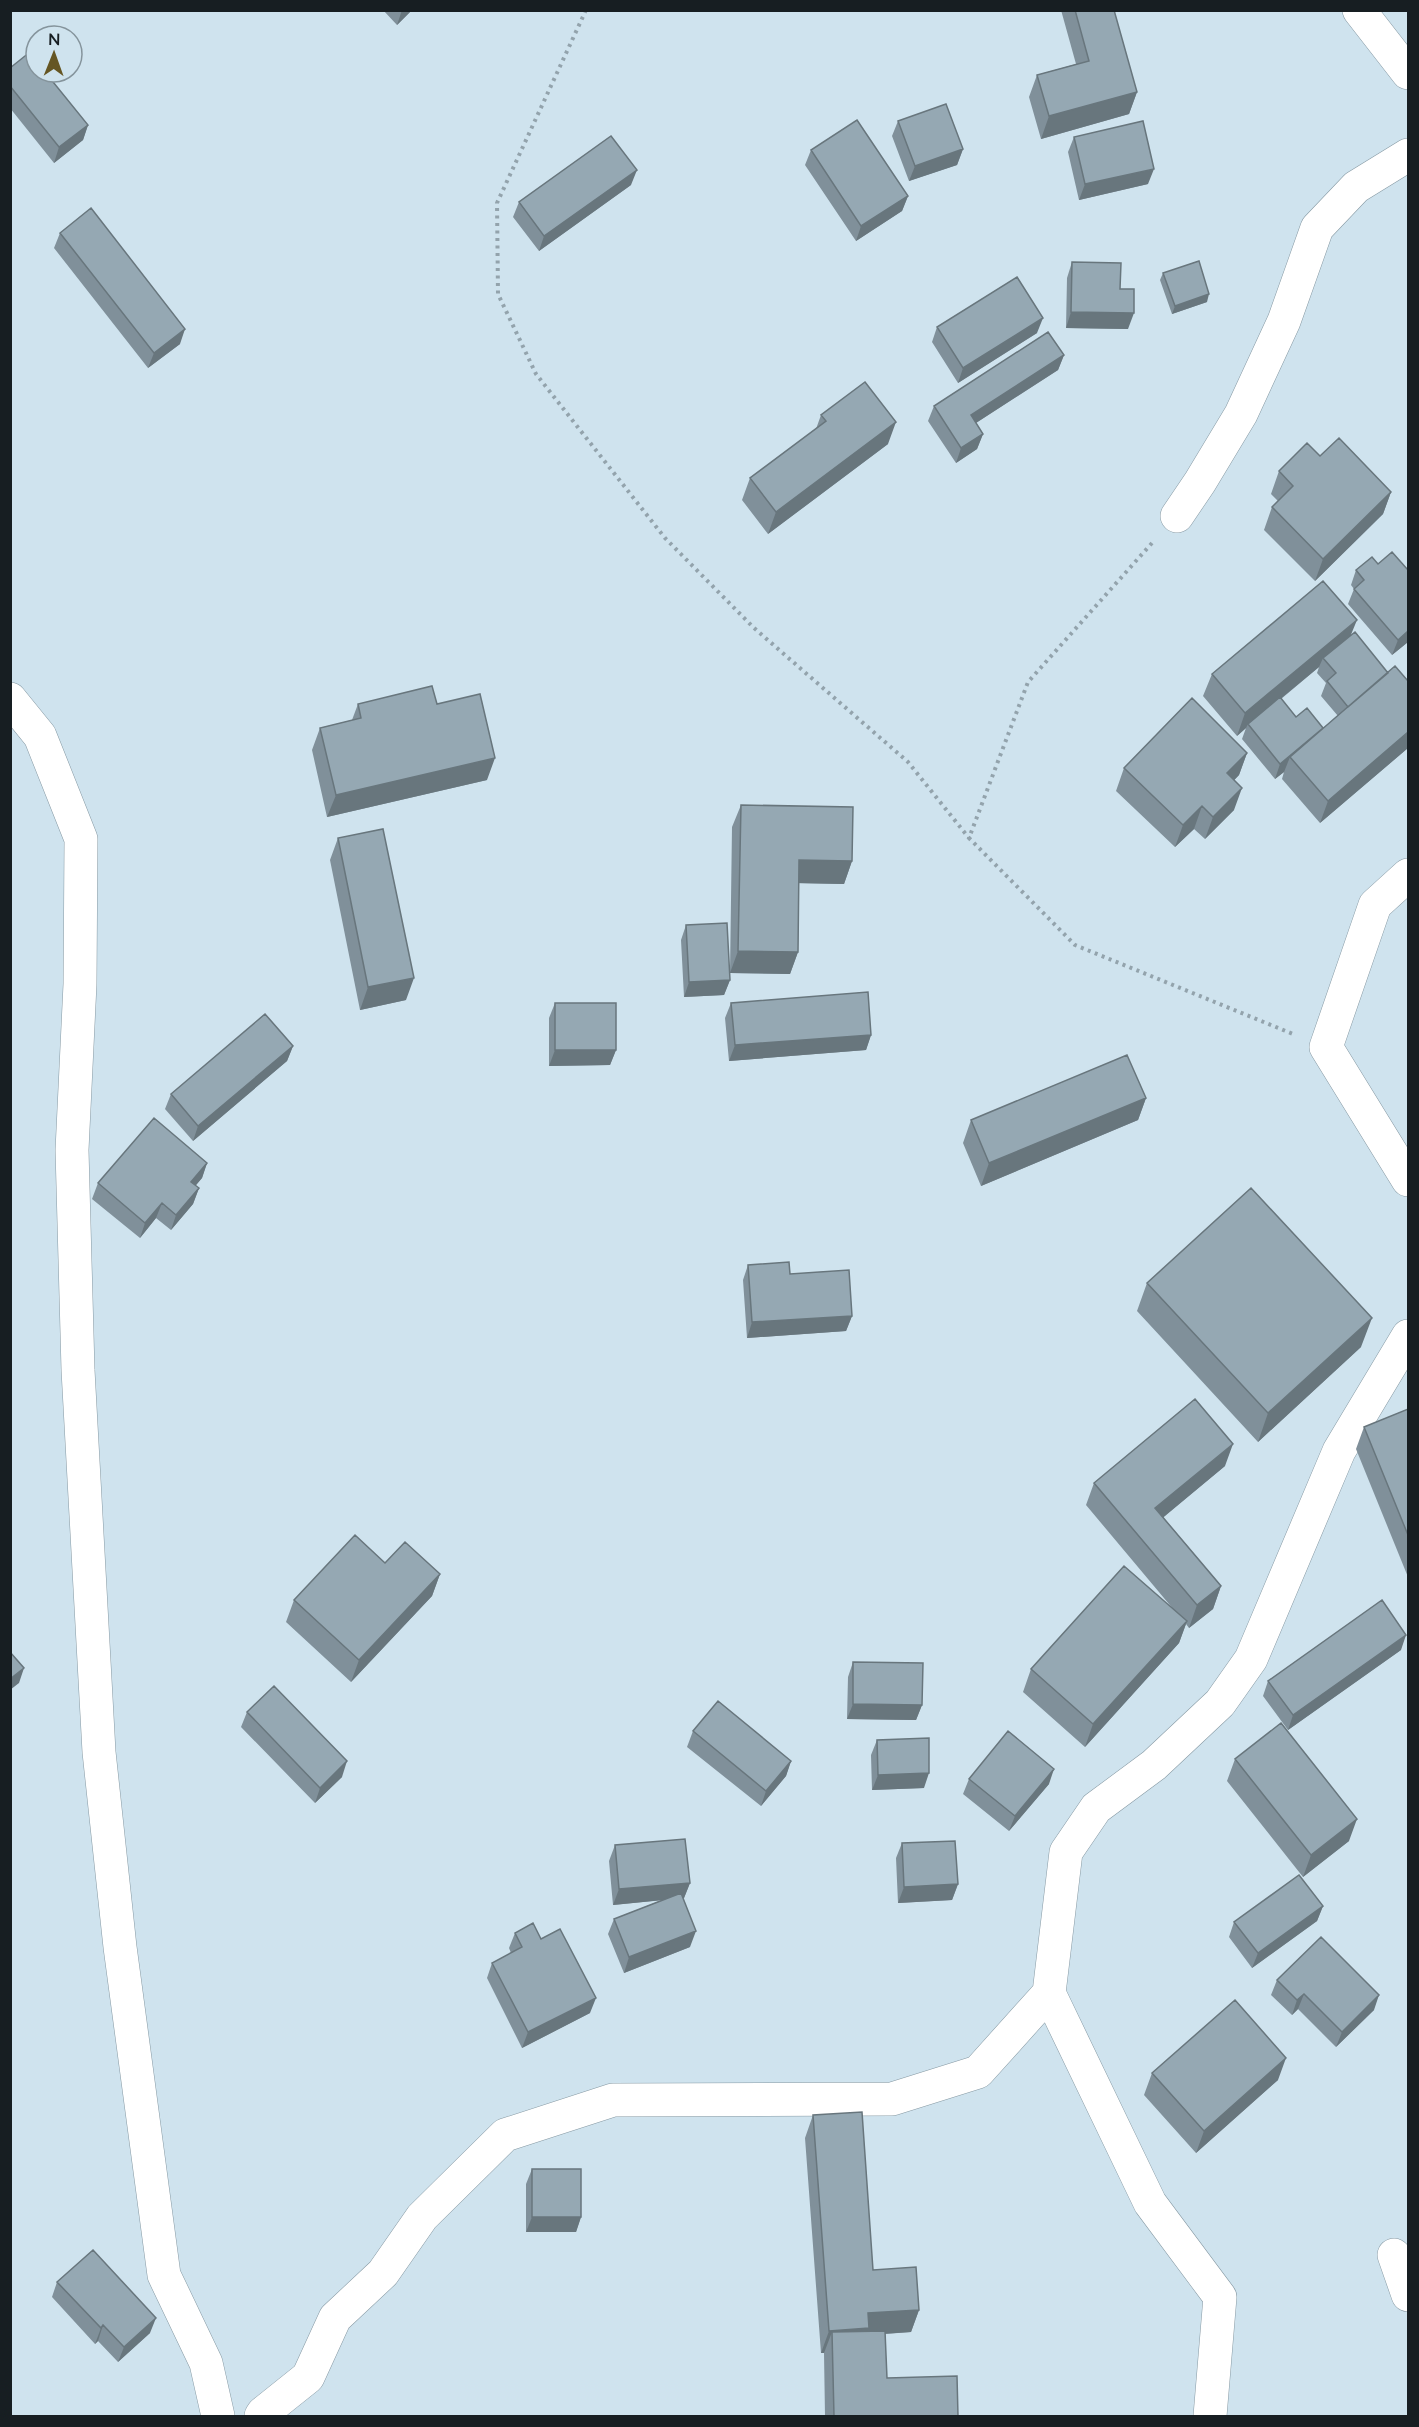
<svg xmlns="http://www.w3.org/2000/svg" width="1419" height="2427" viewBox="0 0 1419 2427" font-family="Lato,sans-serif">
	<rect width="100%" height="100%" fill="#cfe3ee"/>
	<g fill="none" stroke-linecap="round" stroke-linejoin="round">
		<defs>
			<path id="minor" d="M1359,10l49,63
				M1177,516l23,-34 41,-68 43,-93 33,-93 39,-41 52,-32
				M10,699l30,37 41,103 -1,145 -8,166 6,220 21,382 21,195 44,328 42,88 12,53
				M1408,875l-33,30 -49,142 82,133
				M1049,1993l101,210 70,94 -10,119
				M1394,2255l14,40
				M261,2416l2,-3 45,-36 27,-59 48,-45 39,-56 83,-82 108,-35 279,-1 86,-27 71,-79 17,-141 30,-44 58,-43 66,-62 31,-44 88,-208 69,-115"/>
		</defs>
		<use href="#minor" stroke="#8699a3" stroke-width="34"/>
		<path stroke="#93a3ac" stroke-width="4" stroke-dasharray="3 4.5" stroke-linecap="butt" d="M586,10l-89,193 1,91 38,80 129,164 89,90 154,134 61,76
			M1152,543l-124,139 -59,156 106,107 218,89"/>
		<use href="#minor" stroke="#fff" stroke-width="33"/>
	</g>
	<path fill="#80909a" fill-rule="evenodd" d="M383,10h29l-15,15z
		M1061,10h53l23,82 -8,22 -88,25 -12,-42 8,-22 39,-11z
		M10,68l78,57 -5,15 -29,23 -44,-55z
		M898,121l65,28 -6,16 -48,16 -17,-45z
		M1074,137l74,47 -69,16 -11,-48z
		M811,150l97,46 -6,15 -46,30 -51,-76z
		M631,185l-92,66 -26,-34 6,-15z
		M60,233l120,111 -32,24 -94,-120z
		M1072,262l48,27 8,40 -62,-1 1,-50z
		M1163,273l44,29 -35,12 -12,-34z
		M937,327l100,6 -79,50 -26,-41z
		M1064,355l-6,15 -82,53 7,11 -6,15 -21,14 -28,-42 6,-15z
		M821,415l67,29 -120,90 -26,-34 8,-22 66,-49z
		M1320,456l71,36 -8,22 -68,67 -51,-51 8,-23 6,-6 -7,-7 8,-23z
		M1378,564l30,78 -16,13 -44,-51 6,-15 -3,-4 5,-15z
		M1351,635l37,38 20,8v67l-88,75 -38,-44 2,-7 -9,7 -33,-40 4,-11 -9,8 -34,-40 9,-22zM1319,667l-2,6 9,10 -5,13 17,20 -15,12 -27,-11 -15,-18z
		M358,704h79l50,76 -160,37 -15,-67 8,-22 32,-8z
		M1247,753l-8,22 -5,5v30l-29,29 -11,-10 -19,18 -59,-56 8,-23z
		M741,805l111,56 -8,23 -45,-1 -1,69 -8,22 -60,-1 2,-146z
		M338,838l68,162 -46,10 -30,-150z
		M686,925l44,55 -6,15 -40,2 -3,-57z
		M555,1003l61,47 -6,15 -61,1v-48z
		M731,1003l140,32 -5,15 -137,11 -4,-43z
		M293,1046l-6,15 -94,80 -28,-32 6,-15z
		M1146,1098l-8,22 -157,66 -18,-43 8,-23z
		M207,1163l-5,15 -7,8 4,2 -6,16 -22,26 -15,-12 -16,20 -48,-39 6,-16z
		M748,1265l42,9 62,42 -6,15 -99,7 -4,-58z
		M1147,1283l214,64 -103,95 -121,-131z
		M1408,1409v168l-52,-128 8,-22z
		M1225,1466l-62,51 58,69 -8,23 -24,19 -3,-4 -7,19 -94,104 -62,-55 8,-23 143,-59 -88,-105 8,-22z
		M385,1563l55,11 -8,22 -81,86 -65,-60 8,-22z
		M1401,1650l-113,80 -25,-34 5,-15z
		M853,1662l69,43 -6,15 -69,-1 1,-42z
		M247,1712l95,65 -27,26 -74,-76z
		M693,1731l98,30 -5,15 -25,30 -74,-59z
		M877,1740l47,48 -52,2 -1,-35z
		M1235,1759l114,82 -46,36 -76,-96z
		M969,1779l80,5 -40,47 -46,-37z
		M902,1843l56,41 -6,16 -54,3 -2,-45z
		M615,1845l75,38 -6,15h-1l7,49 -66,26 -16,-39 6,-15 48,-19 -49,5 -4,-44z
		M1323,1906l-6,15 -65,47 -23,-31 5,-15z
		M515,1933l26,6 49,74 -68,35 -35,-70 5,-15 19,-10 -2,-5z
		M1277,1980l97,30 -38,37 -38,-38 -6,6 -21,-20z
		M1152,2073l126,7 -82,73 -52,-58z
		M813,2115l60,155 46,40 -8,22 -26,2 2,44 71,38h-133l-1,-63h-3l-16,-215z
		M532,2169l49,48 -5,15h-50v-48z
		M57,2282l93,51 -32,29 -20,-21 -3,3 -43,-47z"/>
	<path fill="#68767d" d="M402,10h10l-15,15z
		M1137,92l-8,22 -88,25 8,-23z
		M88,125l-5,15 -29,23 5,-16z
		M963,149l-6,16 -48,16 6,-15z
		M1154,169l-6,15 -69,16 6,-16z
		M637,170l-6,15 -92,66 5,-15z
		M908,196l-6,15 -46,30 5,-15z
		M1209,294l-2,8 -35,12 3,-8z
		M1071,312l63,1 -6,16 -62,-1z
		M1043,318l-6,15 -79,50 5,-15z
		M185,329l-5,15 -32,24 6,-15z
		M1064,355l-6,15 -93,60 6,-15z
		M896,422l-8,22 -120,90 8,-22z
		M983,434l-6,15 -21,14 5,-15z
		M1391,492l-8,22 -68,67 8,-22z
		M1357,620l-9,22 -25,16 -4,9 -70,58 -1,-1 -2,4 -9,8 8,-23z
		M1408,631v11l-16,13 6,-15z
		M1324,729l-34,28 -6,15 -9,7 5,-15z
		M1408,732v16l-88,75 8,-22z
		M1247,753l-8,22 -20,21 8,-23z
		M495,758l-8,22 -160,37 9,-22z
		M1242,788l-8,22 -29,29 8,-22z
		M1202,806l-8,23 -19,18 8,-22z
		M799,860l53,1 -8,23 -53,-1z
		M738,951l60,1 -8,22 -60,-1z
		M414,978l-8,22 -46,10 8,-23z
		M730,980l-6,15 -40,2 5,-15z
		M871,1035l-5,15 -137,11 6,-16z
		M293,1046l-6,15 -94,80 5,-15z
		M555,1050h61l-6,15 -61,1z
		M1146,1098l-8,22 -157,66 8,-23z
		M207,1163l-5,15 -16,19 5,-15z
		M199,1188l-6,16 -22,26 5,-15z
		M162,1203l-6,15 -16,20 5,-15z
		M852,1316l-6,15 -99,7 5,-16z
		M1372,1318l-11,29 -103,95 10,-29z
		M1233,1444l-8,22 -78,65 8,-23z
		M440,1574l-8,22 -81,86 8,-22z
		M1221,1586l-8,23 -24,19 8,-23z
		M1187,1621l-8,22 -94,104 8,-23z
		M1406,1635l-5,15 -113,80 5,-15z
		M24,1668l-5,15 -9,7v-11z
		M853,1704l69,1 -6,15 -69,-1z
		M347,1761l-5,16 -27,26 5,-15z
		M791,1761l-5,15 -25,30 5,-15z
		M1054,1769l-5,15 -40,47 6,-15z
		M929,1773l-5,15 -52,2 6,-15z
		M1357,1819l-8,22 -46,36 8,-22z
		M690,1883l-6,15 -71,7 6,-16z
		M958,1884l-6,16 -54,3 6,-16z
		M1323,1906l-6,15 -65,47 6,-15z
		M696,1931l-6,16 -66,26 5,-16z
		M1304,1994l-6,15 -6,6 5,-15z
		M1379,1995l-5,15 -38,37 6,-15z
		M596,1998l-6,15 -68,35 6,-16z
		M1286,2058l-8,22 -82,73 8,-22z
		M532,2217h49l-5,15h-50z
		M919,2310l-8,22 -45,3 -34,-3 -8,21h-3l8,-22 39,-18z
		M156,2318l-6,15 -32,29 6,-15z
		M103,2325l-5,16 -3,3 6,-16z"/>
	<path fill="#95a8b3" stroke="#68767d" stroke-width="1.5" d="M1075,10h39l23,82 -88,24 -12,-41 52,-14z
		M30,52l6,8v12h9l43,53 -29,22 -49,-61v-18z
		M946,104l17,45 -48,17 -17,-45z
		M857,120l51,76 -47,30 -50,-76z
		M1143,121l11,48 -69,15 -11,-47z
		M611,136l26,34 -93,66 -25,-34z
		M91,208l94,121 -31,24 -94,-120z
		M1199,261l10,33 -34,12 -12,-33z
		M1072,262l49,1 -1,26h14v24l-63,-1z
		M1017,277l26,41 -80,50 -26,-41z
		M1048,332l16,23 -93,60 12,19 -22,14 -27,-42z
		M865,382l31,40 -120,90 -26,-34 76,-57 -5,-6z
		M1339,438l52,54 -68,67 -51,-52 21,-21 -14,-15 28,-28 13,13z
		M1392,552l16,18v61l-10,9 -44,-51 10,-9 -8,-10 16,-13 6,7z
		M1323,581l34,39 -112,93 -33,-39z
		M1355,632l33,41 -40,34 -21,-26 9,-8 -13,-15z
		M1395,666l13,15v51l-80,69 -38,-44z
		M432,686l5,18 43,-10 15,64 -159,37 -16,-67 41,-10 -3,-14z
		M1280,697l16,20 11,-9 16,20 -43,36 -32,-40z
		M1192,698l55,55 -20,20 15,15 -29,29 -11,-11 -19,19 -59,-57z
		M741,805l112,2 -1,54 -53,-1 -1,92 -60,-1z
		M383,829l31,149 -46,9 -30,-149z
		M727,923l3,57 -41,2 -3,-57z
		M868,992l3,43 -136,10 -4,-42z
		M555,1003h61v47h-61z
		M265,1014l28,32 -95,80 -27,-32z
		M1127,1055l19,43 -157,65 -18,-43z
		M154,1118l53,45 -16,19 8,6 -23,27 -14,-12 -17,20 -47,-40z
		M1251,1188l121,130 -104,95 -121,-130z
		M789,1262l1,12 59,-4 3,46 -100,6 -4,-57z
		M1195,1399l38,45 -78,64 66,78 -24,19 -103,-122z
		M1408,1409v126l-44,-108z
		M355,1535l30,28 20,-21 35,32 -81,86 -65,-60z
		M1124,1566l63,55 -94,103 -62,-55z
		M1382,1600l24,35 -113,80 -25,-34z
		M10,1652l14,16 -14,11z
		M853,1662l70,1 -1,42 -69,-1z
		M274,1686l73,75 -27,27 -73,-76z
		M718,1701l73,60 -25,30 -73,-60z
		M1281,1723l76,96 -46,36 -76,-96z
		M1008,1731l46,38 -39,47 -46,-37z
		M929,1738v35l-51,2 -1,-35z
		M685,1839l5,44 -71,6 -4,-44z
		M955,1841l3,43 -54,3 -2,-44z
		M1299,1875l24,31 -65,47 -24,-31z
		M681,1893l15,38 -67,26 -15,-38z
		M533,1923l8,16 19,-10 36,69 -68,34 -36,-69 30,-16 -7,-14z
		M1321,1937l58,58 -37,37 -38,-38 -7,6 -20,-20z
		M1235,2000l51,58 -82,73 -52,-58z
		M862,2112l11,158 43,-3 3,43 -51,3 1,15 -40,3 -16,-216z
		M532,2169h49v48h-49z
		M93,2250l63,68 -32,29 -21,-22 -2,3 -44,-46z
		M885,2331l2,47 70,-2 1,40h-124l-2,-84z"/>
	<rect width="1419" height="2427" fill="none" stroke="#171e22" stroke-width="24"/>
	<g transform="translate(54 54) rotate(1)"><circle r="28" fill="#cfe3ee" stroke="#85949c" stroke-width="1.5"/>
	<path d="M0-4.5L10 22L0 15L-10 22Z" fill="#655623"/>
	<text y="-9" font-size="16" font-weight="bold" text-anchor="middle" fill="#171e22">N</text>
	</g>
</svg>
